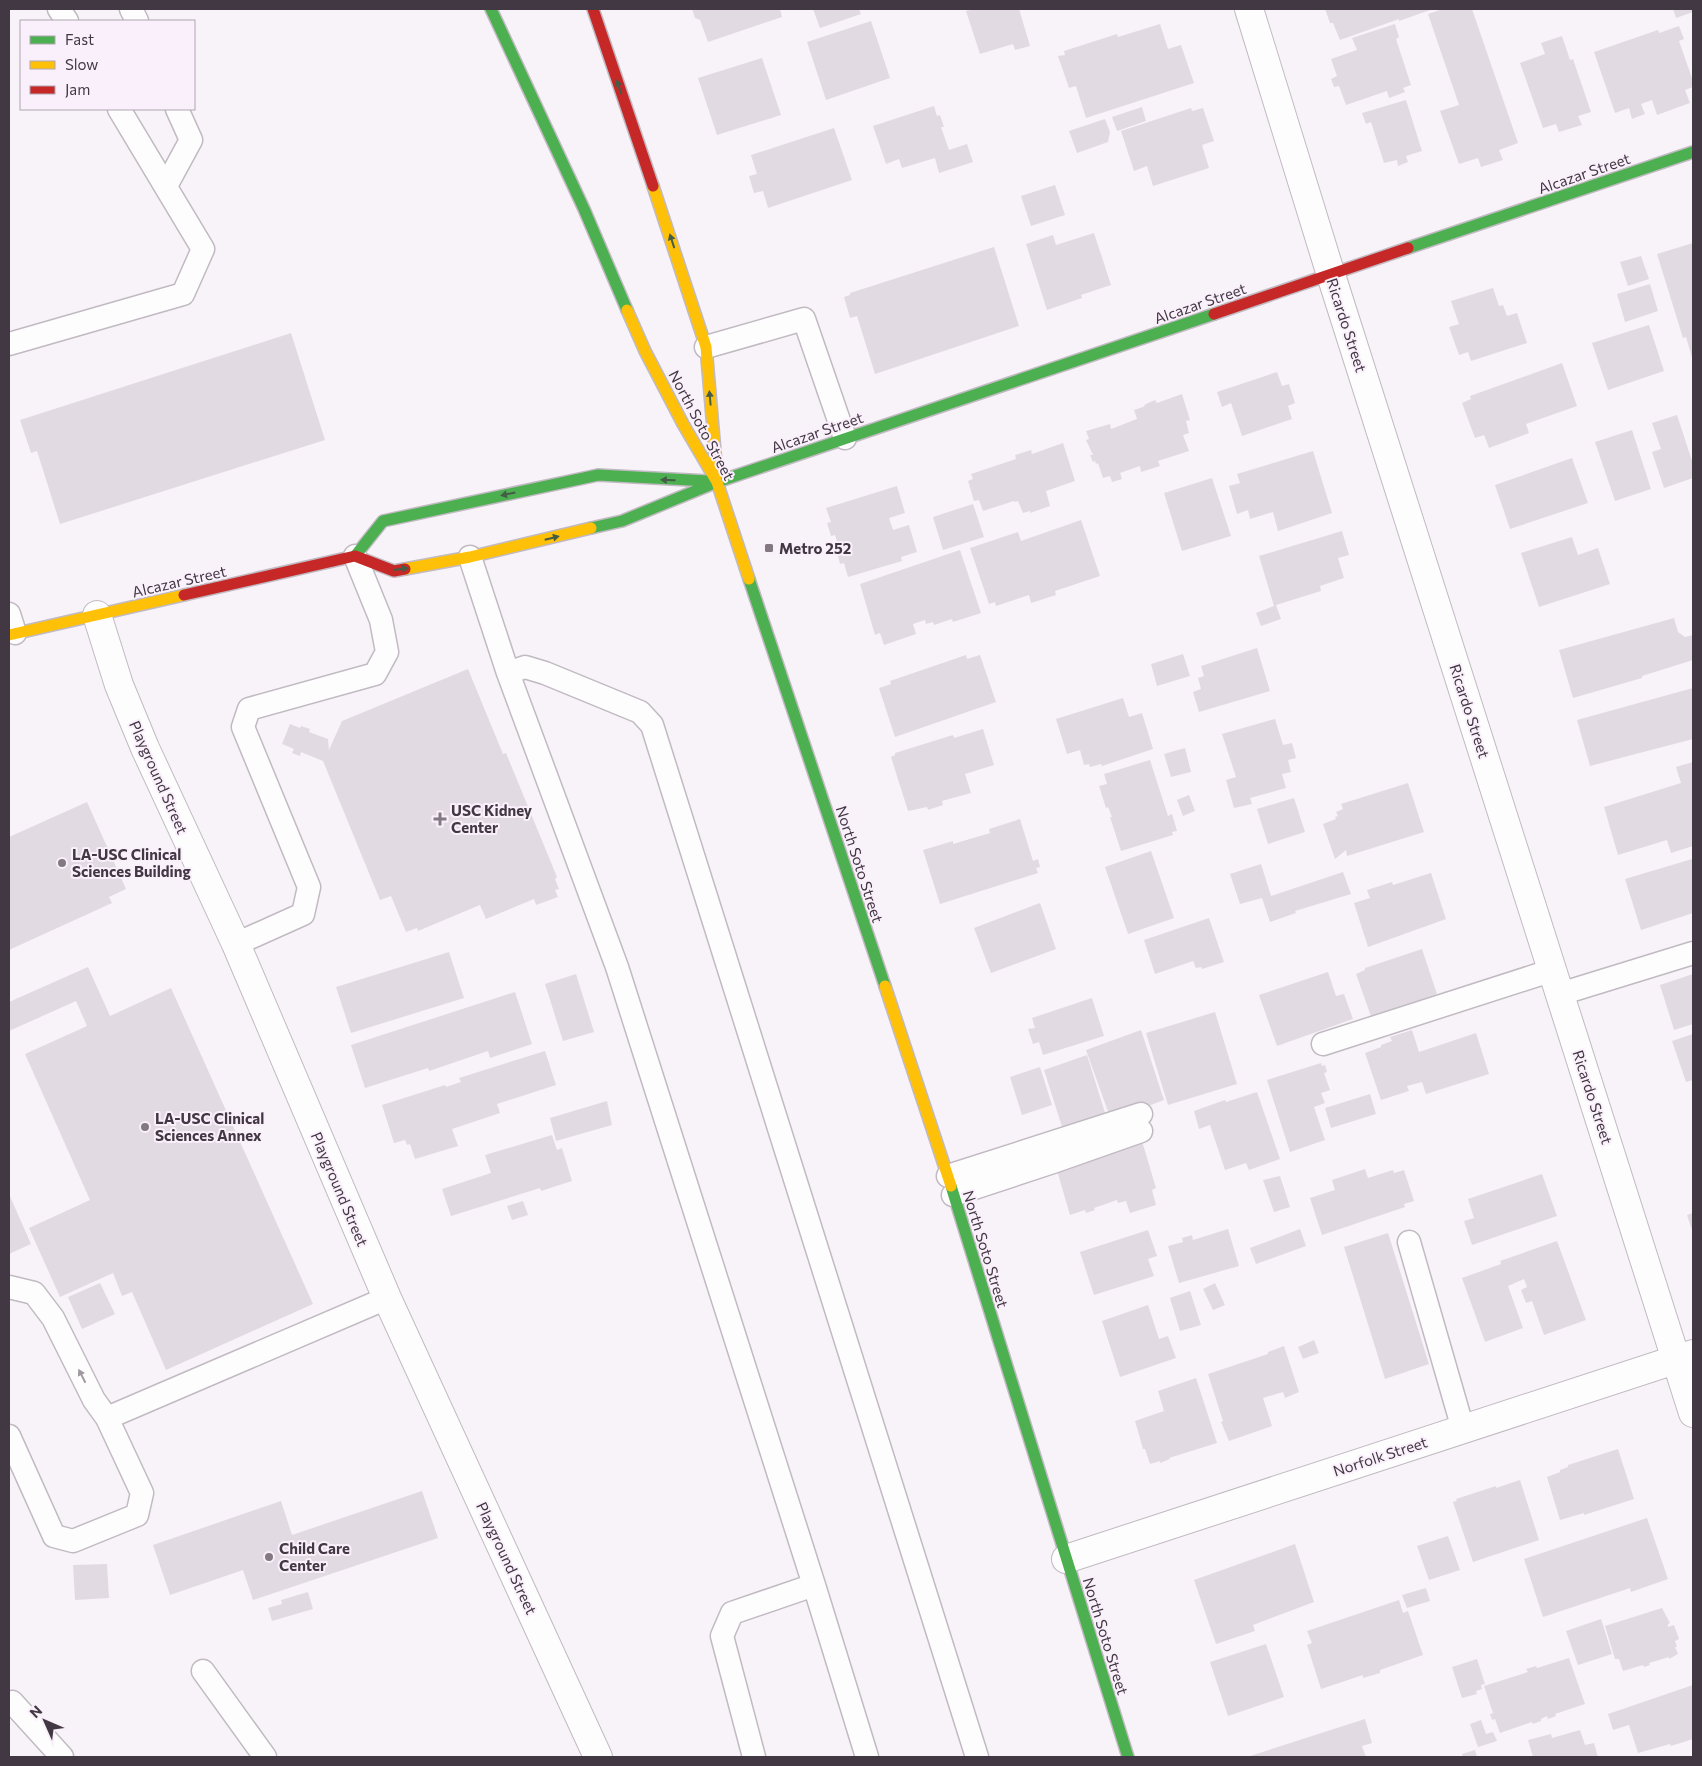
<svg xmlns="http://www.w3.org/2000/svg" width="1702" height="1766" viewBox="0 0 1702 1766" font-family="Commissioner,sans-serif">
	<rect width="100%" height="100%" fill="#f8f3f8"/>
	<path fill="#e2dae3" d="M692,9h88l2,8 -74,25 -8,-22 -5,-2z
		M813,9h46l2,5 -41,14z
		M975,9h44l11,37 -15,4 -2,-6 -33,10 -14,-43z
		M1325,9h108l-34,12v-2l-59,21 -7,-17h-3z
		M1443,9h29l46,134 -19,7 4,10 -22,7 -3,-9 -19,6 -19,-53 19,-6 -31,-91z
		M1673,9h20v3l-17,6z
		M871,21l19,57 -64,22 -19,-58z
		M1160,24l8,25 13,-4 13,38 -108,35 -10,-32 -7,2 -11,-32 7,-1 -1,-4 53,-17 1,3z
		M1395,24l4,13 -3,2 15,46 -8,3 2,4 -16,6 -2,-7 -41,14 -7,-19 -5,1 -3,-8 6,-3 -6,-17 26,-9 -5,-12z
		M1679,26l5,13 -5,2 14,40v6l-8,3 5,13 -33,12 -5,-15 -11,4 4,10 -13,5 -3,-11 -14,5 -21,-61 64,-22 1,3z
		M1562,36l8,24 3,-1 18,53 -13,4 4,9 -23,7 -3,-8 -13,4 -23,-65 25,-9 -4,-11z
		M762,58l19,57 -64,20 -19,-57z
		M1406,100l16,51 -16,5 2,6 -10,4 -1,-6 -13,3 -13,-41 -5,2 -4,-11z
		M934,106l3,10 3,-1 4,12h-3l8,23 18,-6 6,18 -34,11 -4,-15 -33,10 -3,-9 -13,5 -13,-38z
		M1142,107l4,14 -29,10 -5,-14z
		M1191,108l1,3 11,-3 11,33 -12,4 7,23 -56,18 -6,-20 -13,5 -13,-40z
		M1105,119l5,13 -2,10 -31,11 -8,-22z
		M834,128l18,52 -84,28 -5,-17 -9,2 -5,-17 8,-2 -6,-19z
		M1055,185l10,30 -34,11 -10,-30z
		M1094,233l17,52 -30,10 1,3 -35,12 -21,-66 27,-9 3,10z
		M1693,243v118l-7,-24 -3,1 -26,-84z
		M994,247l25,79 -144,48 -18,-58 -7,2 -6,-21 6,-2v-2z
		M1641,256l8,23 -21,7 -8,-24z
		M1650,284l8,27 -33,11 -8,-28z
		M1493,288l6,18 4,-1 4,11 10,-3 10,30 -56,18 -3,-9 -9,3 -10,-28 10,-3 -8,-23z
		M1649,325l15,46 -56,19 -16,-47z
		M291,333l34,107 -265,84 -23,-73 -6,2 -11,-33z
		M1562,363l15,43 -51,18 3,9 -40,15 -5,-13 -9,3 -13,-35 9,-4 -1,-3z
		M1277,372l5,14 7,-2 6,19 -7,3 4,13 -50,17 -11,-33 -9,4 -5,-15z
		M1182,394l8,26 -4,1 3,12 -6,2 6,16 -31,10 2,5 -19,6 -1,-6 -20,7 2,6 -10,3 -2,-6 -7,2 -5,-15 -2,1 -1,-3 -2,1 -3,-7h3l-7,-15 3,-1 -3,-8 24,-7 1,5 26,-10 -3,-9 9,-3 3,-3 9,-4 2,3z
		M1677,415l16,49v14l-29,10 -12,-36 9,-3 -9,-26z
		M1632,430l19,59 -36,12 -20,-59z
		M1063,443l12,38 -29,10 4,15 -20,7v-2l-7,2 -5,-12 -3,1 -1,-1 -31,10 -4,-11 -5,1 -6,-20 5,-2 -2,-5 45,-15 -1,-4 16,-5 1,4z
		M1313,451l19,62 -54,18 -5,-19 -23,7 -2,-9 -11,4 -8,-28 11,-3 -3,-9z
		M1572,458l16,45 -78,26 -15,-44z
		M1212,478l19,58 -49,15 -18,-58z
		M897,486l8,27 -16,5 4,12 16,-5 8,27 -16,5 1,4 -54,16 -4,-14 -4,1 -3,-12 3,-1 -5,-16 -4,1 -4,-13 4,-1 -5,-14z
		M973,504l11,33 -41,13 -10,-33z
		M1081,520l19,56 -45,15 1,4 -25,8 -2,-8 -33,11 -1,-4 -6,2 -19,-56 48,-16 3,9z
		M1342,531l7,24 -11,3 6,20 -24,8 1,5 -45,14 5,14 -20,7 -5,-13 18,-7 -15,-50z
		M1572,537l6,18 20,-7 12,36 -71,23 -18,-54z
		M960,550l21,63 -28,9 -1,-3 -18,6 -1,-3 -7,2 -1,-4 -12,4 3,10 -32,11 -4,-12 -5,2 -15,-51z
		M1674,618l4,14 7,5 8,-2v25l-51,16v2l-69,20 -14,-48z
		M1257,648l13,43 -71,21 -6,-20 8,-3 -3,-11 6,-2 -3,-10z
		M1183,654l7,22 -33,10 -6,-22z
		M966,655l1,4 13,-4 16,47 -101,35 -16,-49 12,-4 -1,-3z
		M468,669l35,85 3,-1 51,124 -2,2 4,10 -4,1 3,7 -22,8 -2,-6 -48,20 -6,-14 -62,26 -1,-3 -11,4 -15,-36 -11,4 -57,-139 -22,-9 -1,4 -8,-3 2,-4 -12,-5 8,-20 10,4 1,-2 9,3 -1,3 19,7 1,11 13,-29z
		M1693,688v51l-103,27 -13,-46z
		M1123,698l6,19 13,-4 11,36 -51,17 -1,-2 -11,3 -1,-3 -5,1 -4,-15 -13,4 -11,-35z
		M1275,719l8,26 9,-2 4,15 -8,2 3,12 -9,2 4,14 -36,10 2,6 -18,4 -8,-28 10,-3 -14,-43z
		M983,729l11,36 -29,9 6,19 -29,8 1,4 -15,5 -1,-3 -19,4 -17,-54 4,-2v-2l58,-18 1,3z
		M1185,748l6,24 -20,5 -7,-23z
		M1150,760l18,56 4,-2 5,17 -5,1 1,3 -52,16 -11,-34h2l-4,-10 -2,1 -7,-22 8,-2 -3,-10z
		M1693,762v84l-22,7 -4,-13 -49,15 -14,-48 77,-24 -5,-16z
		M1408,783l16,49 -77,24 -1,-6 -11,9 -12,-35 13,-5 -1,-2 3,-1 -2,-4 7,-3 -2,-5z
		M1189,795l6,16 -12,5 -6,-16z
		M1294,798l11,34 -37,12 -11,-35z
		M87,802l39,87 -17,8 3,6 -103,47v-113z
		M1020,819l13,42 5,-2 2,8 -4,1 2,5 -98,31 -17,-54 30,-9v3l37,-11 -1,-4z
		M1151,851l23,67 -46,16 -23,-67z
		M1692,859v2h1v52l-52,17 -16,-51z
		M1261,864l10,32 72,-24 8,22 -56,17 1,2 -26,9 -8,-24 -22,6 -10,-30z
		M1431,873l15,46 -78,28 -14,-44 16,-5 -3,-8 25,-8 1,3z
		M1040,903l16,46 -65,24 -17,-45z
		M1209,918l15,44 -22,7 -1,-2 -5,1 -3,-7 -38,13 -11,-34z
		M1422,949l15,45 -36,13 2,5 -29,13 -18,-51 9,-4v-2z
		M449,952l15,46 -113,35 -15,-46z
		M88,967l22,49 61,-28 142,316 -147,66 -34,-78 -10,4 -9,-23 -53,24 -31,-69 61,-28 -65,-146 62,-28 -11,-25 -67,30v-29z
		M1328,972l8,24 8,-2 9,25 -76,27 -18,-51z
		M576,974l18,58 -31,9 -18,-57z
		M1693,974v50l-19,6 -14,-45z
		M515,992l17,52 -42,14 -2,-7 -59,20 -1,-3 -63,20 -14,-43z
		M1092,998l12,38 -61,19 -4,-13 -6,2 -5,-15 7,-1 -3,-10z
		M1215,1012l22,72 -69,21 -22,-72z
		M1141,1030l23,70 -53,20 -25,-70z
		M1412,1030l7,22 57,-19 13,41 -63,20 -4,-12 -15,4 2,5 -28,9 -16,-47 16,-6v-2l11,-4 -2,-4z
		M1693,1034v46l-7,2 -14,-41z
		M545,1051l11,34 -59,19 3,9 -48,16 6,17 -43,13 -5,-15 -3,1 -2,-5 -11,3 -12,-38 63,-20 1,2 15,-5 -2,-4z
		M1087,1055l19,61 -43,14 -19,-60z
		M1321,1063l1,3 3,-1 2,7 -3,1 6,17 -9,3 4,10 -11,4 11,33 -35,12 -23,-72z
		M1040,1067l12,38 -30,10 -12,-38z
		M1257,1092l23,67 -31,11 -3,-7 -21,7 -15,-45 -11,4 -5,-18 31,-11 1,2z
		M1370,1094l6,20 -45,14 -6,-20z
		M607,1101l5,24 -56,16 -6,-23z
		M552,1135l5,15 5,-2 10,33 -31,10 -1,-3 -89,28 -9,-27 49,-16 -6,-18z
		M1142,1141l14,47 -4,2 4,15 -26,8 -4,-12 -8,2 -1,-3 -23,8 1,2 -9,3 -1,-3 -15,5 -14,-48z
		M1365,1169l3,9 25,-8 1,3 10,-3 10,31 -10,3 1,3 -83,28 -12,-37 25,-8 -3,-10z
		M1542,1174l15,42 -85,29 -8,-24 10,-3 -6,-19z
		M1280,1176l10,31 -16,5 -11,-32z
		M9,1194l22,50 -22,10z
		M523,1201l5,14 -16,5 -5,-14z
		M1693,1213v20l-6,-18z
		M1228,1229l11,37 -60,17 -11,-37 15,-4 -1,-4 10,-3 1,5z
		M1300,1229l6,17 -50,18 -6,-16z
		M1148,1230l9,26 -9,3 6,17 -60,19 -14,-43z
		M1388,1233l41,131 -44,15 -41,-132z
		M1557,1241l29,79 -42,15 -12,-34 -6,2 -5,-13 6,-3 -3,-8 -16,7 15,42 -38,14 -23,-64 39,-14 -1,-3z
		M100,1283l15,31 -33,15 -14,-32z
		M1215,1283l10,22 -12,5 -10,-21z
		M1190,1291l11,34 -21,6 -10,-33z
		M1148,1305l11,34 9,-3 8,22 -56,19 -18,-56z
		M1314,1340l5,13 -16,6 -5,-12z
		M1284,1346l15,46 -14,6 -2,-6 -20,6 9,28 -43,15 -8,-19 2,-1 -15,-47 60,-20v-2z
		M1196,1378l21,65 -48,15 1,1 -10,4v-2l-10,3 -5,-15h-2l-8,-28 29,-10 -6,-20z
		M1618,1449l16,50 -50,16v-2l-24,7 -13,-43 13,-5v-2l8,-3v-2z
		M1520,1480l19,60 -66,22 -20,-60 4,-1 -1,-2 40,-13v2z
		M422,1491l16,47 -185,62 -10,-30 -73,25 -17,-50 128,-44 11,34z
		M1647,1518l21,61 -37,13 -1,-4 -87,29 -19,-58z
		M1448,1536l12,34 -31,10 -12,-34z
		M1295,1544l19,58 -61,23 2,6 -39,13 -22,-64z
		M107,1564l2,34 -34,2 -2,-35z
		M1426,1588l4,13 -23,7 -5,-13z
		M308,1592l5,17 -41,12 -4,-13 14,-4 -1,-4z
		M1399,1600l4,13 5,-2 15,44 -43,15v3l-17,5v-3l-42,14 -14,-44 5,-2 -5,-12z
		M1662,1608l8,15 -2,1v3l6,-2 5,14 -4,2 2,6h-2l3,7 -9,5v-2l-20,6 1,2 -6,2 -1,-2 -20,6 -4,-12h-4l-10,-33z
		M1601,1619l11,35 -34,11 -12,-34z
		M1266,1644l18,53 -56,19 -18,-54z
		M1569,1658l16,46 -30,10 1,2 -8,3 -1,-3 -6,3v2l-8,3 -1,-2 -32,11 -5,-14 -3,1 -2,-6 3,-1 -9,-27 44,-14 -2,-3 10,-3 1,2z
		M1477,1659l8,25 -4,1 1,4 -6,2 1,3 -15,4 -10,-31z
		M1693,1685v54l-22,7 -1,-2 -32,9 -9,-28 -16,5 -5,-16z
		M1365,1719l7,24 -10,3 4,11h-119z
		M1481,1720l5,14 7,-2 4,9 -19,6 -8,-23z
		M1580,1730l5,15 9,-2 4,14h-65l-5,-17 23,-6 1,4z
		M1475,1750l2,7h-14l-1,-3z"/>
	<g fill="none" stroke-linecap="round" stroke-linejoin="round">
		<defs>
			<path id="lane" d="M59,9l8,12
				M131,9l6,12
				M166,186l25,-46 -14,-31
				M9,344l174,-50 20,-45 -84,-140
				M706,347l98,-28 41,119
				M470,557l38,116 109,294 197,618 53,172
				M9,614l6,19
				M508,673l17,-6 20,6 95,39 12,13 325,1032
				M236,944l67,-30 6,-27 -66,-160 6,-18 126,-35 12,-22 -6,-32 -26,-64
				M1560,994l133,-41
				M1323,1044l230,-74
				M948,1176l193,-62
				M953,1195l100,-33 88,-31
				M1409,1242l54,187
				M9,1287l25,6 19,25 41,82 13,18
				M9,1436l45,100 19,5 64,-26 5,-22 -35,-75 280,-120
				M203,1671l62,86
				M12,1702l50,55
				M754,1757l-32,-121 10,-23 82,-28"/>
			<path id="street" d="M1249,9l82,266 362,1138
				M97,615l22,70 26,63 91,196 151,354 211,459
				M1066,1559l627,-205"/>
			<path id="fast" d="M491,9l93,200 43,101
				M1408,248l285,-96
				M591,528l31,-7 95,-39 497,-168
				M355,556l28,-35 215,-46 110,6
				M749,579l136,407
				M951,1186l177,571"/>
			<path id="slow" d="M653,186l53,161 11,128
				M627,310l18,41 38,73 34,58 32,97
				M405,569l65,-12 121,-29
				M9,635l175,-40
				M885,986l66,200"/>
			<path id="jam" d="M593,9l60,177
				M1214,314l194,-66
				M184,595l171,-39 39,15 11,-2"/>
		</defs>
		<use href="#lane" stroke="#c1bac2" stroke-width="25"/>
		<use href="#street" stroke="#c1bac2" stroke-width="30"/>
		<use href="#fast" stroke="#c1bac2" stroke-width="14"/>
		<use href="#slow" stroke="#c1bac2" stroke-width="14"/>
		<use href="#jam" stroke="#c1bac2" stroke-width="14"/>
		<use href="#lane" stroke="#fefdfe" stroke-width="22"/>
		<use href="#street" stroke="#fefdfe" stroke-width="28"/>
		<use href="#fast" stroke="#4caf50" stroke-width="11"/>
		<use href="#slow" stroke="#ffc107" stroke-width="11"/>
		<use href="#jam" stroke="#c62828" stroke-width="11"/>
	</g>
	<defs><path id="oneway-solid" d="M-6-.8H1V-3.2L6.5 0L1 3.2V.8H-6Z" transform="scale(1.25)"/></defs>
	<g fill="#455c47">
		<use href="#oneway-solid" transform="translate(619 87) rotate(-109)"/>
		<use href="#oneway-solid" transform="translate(672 241) rotate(-108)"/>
		<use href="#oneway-solid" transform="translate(710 398) rotate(-95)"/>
		<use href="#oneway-solid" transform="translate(668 480) rotate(-178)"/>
		<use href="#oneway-solid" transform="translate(508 494) rotate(168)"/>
		<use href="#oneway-solid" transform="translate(552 538) rotate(-14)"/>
		<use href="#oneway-solid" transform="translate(401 569) rotate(-7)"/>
	</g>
	<use fill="#a09aa0" href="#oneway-solid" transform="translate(82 1376) rotate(-117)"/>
	<g fill="#827982" stroke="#faf0fb" stroke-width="2">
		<rect x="764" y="543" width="10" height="10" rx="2.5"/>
		<path d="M437.5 811.5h5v5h5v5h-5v5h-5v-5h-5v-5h5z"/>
		<circle cx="62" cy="863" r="5"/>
		<circle cx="145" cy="1127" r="5"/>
		<circle cx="269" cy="1557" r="5"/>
	</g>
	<g text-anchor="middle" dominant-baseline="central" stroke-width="4" stroke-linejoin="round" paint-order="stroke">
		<g font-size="15" fill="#423843" stroke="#faf0fb">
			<text transform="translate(1584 173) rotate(-19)">Alcazar Street</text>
			<text transform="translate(1200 303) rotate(-19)">Alcazar Street</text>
			<text transform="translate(1347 325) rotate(72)">Ricardo Street</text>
			<text transform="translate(702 425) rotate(62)">North Soto Street</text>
			<text transform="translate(817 432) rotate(-19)">Alcazar Street</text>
			<text transform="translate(179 581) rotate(-13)">Alcazar Street</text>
			<text transform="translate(1470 711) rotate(72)">Ricardo Street</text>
			<text transform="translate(159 777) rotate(66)">Playground Street</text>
			<text transform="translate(860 864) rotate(72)">North Soto Street</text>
			<text transform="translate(1593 1097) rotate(72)">Ricardo Street</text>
			<text transform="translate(340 1189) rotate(67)">Playground Street</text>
			<text transform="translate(986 1249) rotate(73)">North Soto Street</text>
			<text transform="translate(1380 1456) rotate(-18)">Norfolk Street</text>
			<text transform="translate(507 1558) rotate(65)">Playground Street</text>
			<text transform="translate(1106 1636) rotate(73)">North Soto Street</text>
		</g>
		<g font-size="15" font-weight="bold" fill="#423843" stroke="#faf0fb" text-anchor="start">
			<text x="779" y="548">Metro 252</text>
			<text x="451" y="810">USC Kidney<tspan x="451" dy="17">Center</tspan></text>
			<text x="72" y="854">LA-USC Clinical<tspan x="72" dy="17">Sciences Building</tspan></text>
			<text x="155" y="1118">LA-USC Clinical<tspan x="155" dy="17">Sciences Annex</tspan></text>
			<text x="279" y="1548">Child Care<tspan x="279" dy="17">Center</tspan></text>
		</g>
	</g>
	<rect width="1702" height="1766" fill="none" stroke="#423843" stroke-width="20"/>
	<rect x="20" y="20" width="175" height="90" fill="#faf0fb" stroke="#b0a6b1"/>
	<rect x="30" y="36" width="25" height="8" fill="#4caf50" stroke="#b0a6b1"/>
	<text x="65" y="45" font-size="15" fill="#423843">Fast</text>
	<rect x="30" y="61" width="25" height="8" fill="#ffc107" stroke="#b0a6b1"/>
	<text x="65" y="70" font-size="15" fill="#423843">Slow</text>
	<rect x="30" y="86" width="25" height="8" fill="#c62828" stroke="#b0a6b1"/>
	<text x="65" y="95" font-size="15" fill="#423843">Jam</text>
	<g transform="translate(45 1721) rotate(315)" stroke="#faf0fb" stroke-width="4" paint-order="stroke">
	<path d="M0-4L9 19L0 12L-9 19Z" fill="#423843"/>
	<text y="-8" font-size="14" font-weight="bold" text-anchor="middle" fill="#423843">N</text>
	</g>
</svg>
